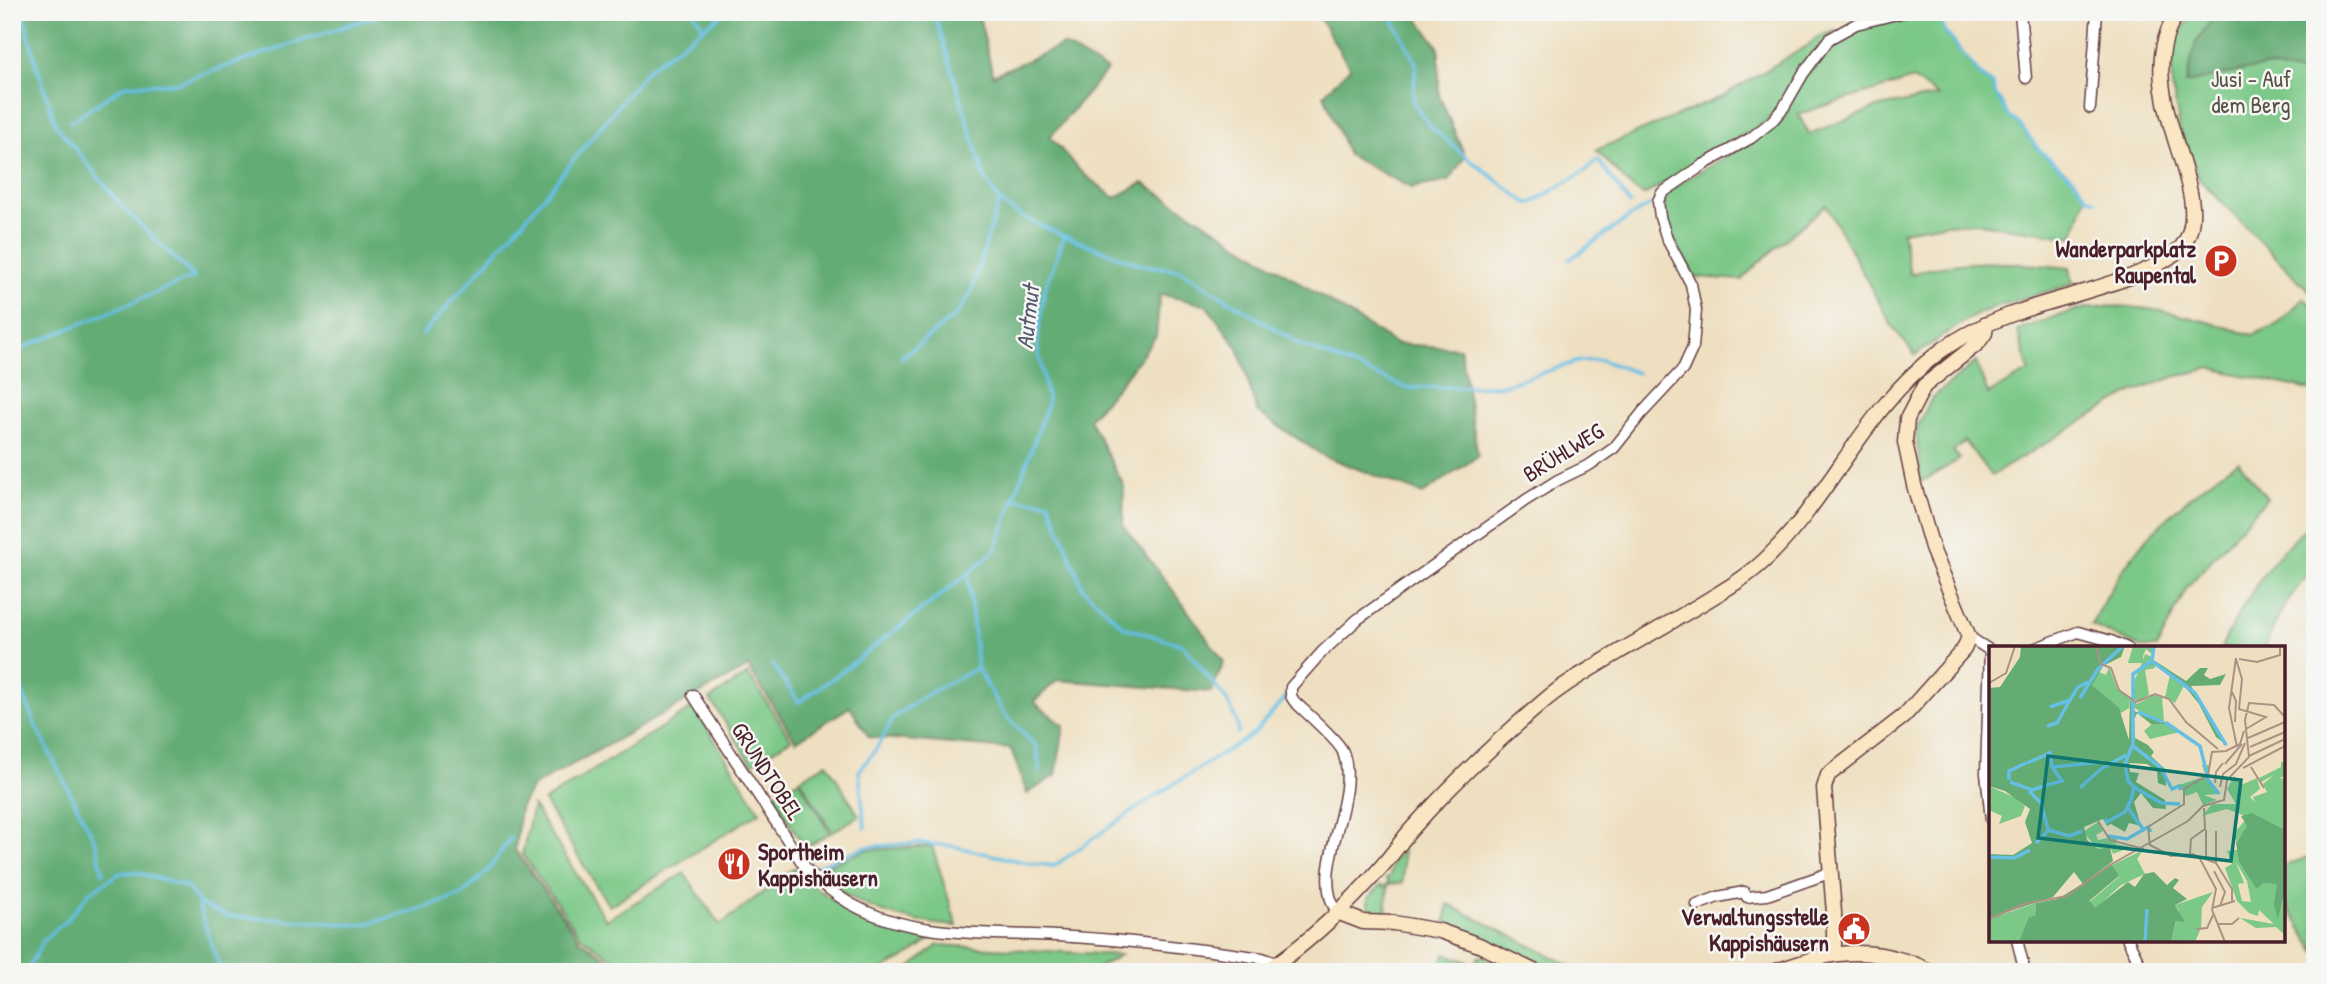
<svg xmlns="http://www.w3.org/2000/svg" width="2327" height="984" viewBox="0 0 2327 984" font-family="'Patrick Hand',sans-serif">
	<rect width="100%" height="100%" fill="#f6f6f2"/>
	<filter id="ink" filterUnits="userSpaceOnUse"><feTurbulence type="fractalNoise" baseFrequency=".0143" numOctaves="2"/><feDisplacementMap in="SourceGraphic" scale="14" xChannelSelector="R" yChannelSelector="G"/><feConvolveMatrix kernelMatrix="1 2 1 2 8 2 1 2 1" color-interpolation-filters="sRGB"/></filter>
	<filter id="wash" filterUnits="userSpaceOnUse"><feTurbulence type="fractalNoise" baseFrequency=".00686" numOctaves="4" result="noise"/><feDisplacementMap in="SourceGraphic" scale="28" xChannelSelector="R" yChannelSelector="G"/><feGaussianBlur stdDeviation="1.57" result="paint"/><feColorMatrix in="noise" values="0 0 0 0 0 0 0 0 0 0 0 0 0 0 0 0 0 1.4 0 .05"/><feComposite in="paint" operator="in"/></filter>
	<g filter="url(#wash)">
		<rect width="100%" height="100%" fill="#eedfc0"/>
		<path fill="#7bc887" stroke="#627459" stroke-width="2" fill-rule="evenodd" d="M1913,12h26l5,18 37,46 12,9 2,8 13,22 13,11 18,24 37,31 10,15 -13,41 -94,-14 -35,1 -42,7 8,43c53,-18 106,-11 160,-6l3,16 -79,23 -26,12 -53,36 -23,-29 -66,-121 -69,59 -15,16 -47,-3 -23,-41 -7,-17 -1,-23 20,-15 93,-55c9,-8 9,-13 13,-23 8,-18 27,-46 41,-60 22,-21 57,-16 82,-31zM1913,79l25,17 -59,11 -70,27 -11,-20z
			M2192,12h99l24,22v263l-116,-118 -19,-49 -8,-44v-23l4,-23z
			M1834,31l-50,71 -19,20 -121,73 -9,-4 -39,-41 125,-53 86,-51 11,-9z
			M2304,298l11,11v82l-104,-23 -38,9 -47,18 -135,81 -26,-35 -12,10 7,8 -39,23 -5,-53 16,-31 44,-36 12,32 41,-23 -12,-41c21,-6 51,-20 72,-22 57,-7 110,12 164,27l25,-11z
			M2238,461l29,37 -80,89 -30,61h-14l-52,-23c11,-19 21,-39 33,-57 30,-42 71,-78 114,-107z
			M2315,521v45c-24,28 -38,47 -50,82h-44c23,-47 51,-95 94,-127z
			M748,674l43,65 -39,25 -42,-65z
			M694,707l66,105 -151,94 -65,-105z
			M827,763l32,53 -27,16 -32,-53z
			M799,780l31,53 -25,15 -32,-53z
			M533,806l73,114 78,-47 36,52 76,-58c6,10 14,16 23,23 39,30 67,38 115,47l-23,17 -33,18h-244l-53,-35 -59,-83z
			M932,846l25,80c-51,-3 -105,-18 -142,-56l51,-20z
			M1403,850v33l-15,1 -2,32 -16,-6 -2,-4v-8l13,-13 3,2 5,-5 -3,-3 4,-4 2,-13z
			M2315,855v96l-32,-52v-33z
			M1448,904l135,68h-25l-76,-36 -37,-14z
			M938,945l182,10 -29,17h-189l8,-4z
			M1445,954l30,10 5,-9 34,17h-75z"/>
		<path fill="#64ac74" stroke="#576650" stroke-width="2" d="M12,12h966l15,63 70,-30 44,25 -57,67 31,35 34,26 28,-15 253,161 64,4 18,108 -55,38 -99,-38 -67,-44 -19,-64 -32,-43 -46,-11 -4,42 -30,40 -37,43 35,67 -1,39 55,72 46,65 -13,30 -154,-12 -23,22 30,24 -8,49 -29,19 -16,-45 -142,-12 -19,-30 -54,34 -48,-74 -216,120 -12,21 -5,42 65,90 48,32h-616z
			M1310,12h104l25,36v47l26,61 -16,25 -38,7 -63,-33 -24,-61 26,-26 -31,-51z
			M2217,12h8l13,10 38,-10h15l24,22v50l-8,-10 -43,-8 -78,17 10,-41z"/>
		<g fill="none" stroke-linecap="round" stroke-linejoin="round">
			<path stroke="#66bfe4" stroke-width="3.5" d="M23,12l13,51 20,62 69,85 69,67 -162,67
				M693,12l10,14
				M1389,12l27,51 -3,39 18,25 34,29 62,47h5l53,-32 13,-11 32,44
				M1939,12l5,18 37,46 12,9 2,8 13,22 13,11 18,24 37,31 10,15 9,4
				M1891,21l11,-3 11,-6
				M70,122l56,-37 51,-2 210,-71
				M1065,236l77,29 38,5 121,75 106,43 94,-2 78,-25 22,-1 36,13
				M1569,260l62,-44 18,-10
				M423,334l104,-117 121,-148 77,-57
				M12,353l17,-8
				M901,358l55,-43 15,-22 28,-92
				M1012,499l37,3 34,87 41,38 59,18 45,57 9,20 1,11
				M968,574l9,94 27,46 33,33 3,25
				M772,664l27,38 37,-26 132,-102 28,-25 52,-146 -11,-59 7,-53 20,-55 -44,-20 -21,-15 -14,-23 -51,-166
				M12,665l23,59 60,117 8,32
				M865,828l-6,-57 17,-22 18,-32 32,-22 51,-27
				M816,867l35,-15 16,-5 50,-4 35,3 76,17 26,3 87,-61 112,-71 35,-39
				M198,904l23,68
				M26,972l19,-34 21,-17 24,-29 30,-19 15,-1 52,15 13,17 26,12 136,9 50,-13 50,-17 28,-27 21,-31"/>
		</g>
	</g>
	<g filter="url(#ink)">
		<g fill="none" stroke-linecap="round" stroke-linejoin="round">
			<defs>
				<path id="street" d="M2020,12l6,66
					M2090,108l7,-96
					M1969,637l22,14
					M2036,648l42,-16 33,9 16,7
					M1990,651l-4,122 5,47
					M693,695l114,175c14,13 29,26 46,35 66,36 147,26 219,32 64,4 127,12 190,21l9,3 3,5
					M1697,905l21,-8 26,-5 3,5 20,-2 62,-22
					M1337,912c-29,-42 24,-112 6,-160 -5,-12 -38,-40 -49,-51l-3,-5v-9l31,-35 36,-33 168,-119 32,-20 33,-16 23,-16 28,-35 41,-44 10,-22 3,-37 -5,-26 -24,-45 -7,-22 -2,-16 4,-8 41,-28 48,-27 20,-16 13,-15 19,-33 26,-35 27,-15 49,-12
					M2017,940l8,32
					M2128,940l16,32"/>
				<path id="secondary" d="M1337,912l26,10 31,1 46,8 39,14 57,27
					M1834,953v-40l-10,-125 4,-13 76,-59 60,-67 5,-12 -36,-86 -19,-66 -9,-43 2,-23 17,-33 54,-43 7,-10 1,-9
					M1264,972c41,-25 87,-70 118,-106 10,-11 18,-23 27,-34 40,-45 89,-92 135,-131 23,-20 52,-35 78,-51 27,-15 54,-31 81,-47 23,-14 46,-27 65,-46 64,-63 97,-149 170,-204 25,-19 53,-32 83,-42 40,-15 142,-34 164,-69 33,-54 -60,-152 -7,-230
					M1774,972c46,-17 83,-27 131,-11 9,3 18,6 26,11"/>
			</defs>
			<use href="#street" stroke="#633c41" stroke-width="13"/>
			<use href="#secondary" stroke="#633c41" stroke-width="17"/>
			<use href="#street" stroke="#fff" stroke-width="10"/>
			<use href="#secondary" stroke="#fbe6c3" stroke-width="14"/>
		</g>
	</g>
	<defs>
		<symbol id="parking-disc" viewBox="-11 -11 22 22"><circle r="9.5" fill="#c8321e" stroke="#f6f6f2"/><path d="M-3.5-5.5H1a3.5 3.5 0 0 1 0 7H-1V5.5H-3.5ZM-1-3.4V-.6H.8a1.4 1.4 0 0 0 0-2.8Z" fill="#fff"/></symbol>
		<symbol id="restaurant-disc" viewBox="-11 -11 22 22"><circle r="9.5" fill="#c8321e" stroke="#f6f6f2"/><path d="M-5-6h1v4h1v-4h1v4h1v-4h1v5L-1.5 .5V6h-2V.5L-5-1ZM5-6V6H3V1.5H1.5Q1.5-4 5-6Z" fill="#fff"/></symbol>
		<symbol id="civic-disc" viewBox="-11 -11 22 22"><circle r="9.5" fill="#c8321e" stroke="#f6f6f2"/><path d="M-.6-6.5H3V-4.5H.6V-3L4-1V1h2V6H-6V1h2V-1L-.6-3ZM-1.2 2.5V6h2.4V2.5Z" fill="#fff"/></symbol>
	</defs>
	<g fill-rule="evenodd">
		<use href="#parking-disc" x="2202" y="242" width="38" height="38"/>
		<use href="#restaurant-disc" x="715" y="845" width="38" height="38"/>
		<use href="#civic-disc" x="1835" y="910" width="38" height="38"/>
	</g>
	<g text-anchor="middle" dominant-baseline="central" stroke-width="5" stroke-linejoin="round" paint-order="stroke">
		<g font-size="23" fill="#595247" stroke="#f6f6f2">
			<text x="2251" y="78">Jusi - Auf<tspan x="2251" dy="26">dem Berg</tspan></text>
		</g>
		<g font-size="23" font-weight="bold" fill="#4a1f2b" stroke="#f6f6f2" text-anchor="end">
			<text x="2196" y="248">Wanderparkplatz<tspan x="2196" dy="26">Raupental</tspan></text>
			<text x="758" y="851" text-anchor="start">Sportheim<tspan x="758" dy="26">Kappishäusern</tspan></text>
			<text x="1829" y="916">Verwaltungsstelle<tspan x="1829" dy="26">Kappishäusern</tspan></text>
		</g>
		<g font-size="23" fill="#4a1f2b" stroke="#f6f6f2">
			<text transform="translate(1563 452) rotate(-32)">BRÜHLWEG</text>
			<text transform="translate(768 771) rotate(57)">GRUNDTOBEL</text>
		</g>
		<g font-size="24" font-style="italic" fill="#54576c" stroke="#f6f6f2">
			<text transform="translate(1027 317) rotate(-84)">Autmut</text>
		</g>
	</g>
	<g transform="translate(1989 646)">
		<rect width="296" height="296" fill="#eedfc0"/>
		<path d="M144,0h19l3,5 -2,4 -7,-6 -3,7v4l2,-6 9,4 -9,5 10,1v4l-10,2 4,25 -11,7 -5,-4 2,-19 7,-16h-14zM120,21l9,23 12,8 -1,10 -8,5 -29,-28 2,-8 5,-5 7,3zM181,29l14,11 -9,17 -10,-6zM165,49l8,2 2,24 -14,-3 -18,-12v-6l5,4zM164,77h12l15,9 -30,7 -6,-8zM292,116h4v14l-6,2 6,1v156l-9,-8 -20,1 -16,-10 34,6 -15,-14 -1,6 -9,-3 -12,-12 -12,-33 7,-4 -5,-13 10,-1 5,-16 -6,8 -2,-9 14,-16 -21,-8 -25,7 10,-12h24l-9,-15 7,-13 7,9 16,-7 3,11 -10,8 5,5 -2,-5 14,-5 -4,-8 11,-9 -13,7 -2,-4 22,-11zM247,216l11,19 4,21 -9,-1 -4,-17 6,-1zM213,119h7v14l10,15 -15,1 13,5 -14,5 -6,-13 -11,4 -7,-11 27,-9zM0,140l29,13 7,7 -4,10 -22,8 3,-8 -13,-6zM109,176l5,9 -7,4 2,5 19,-4 -1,8 15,3 -18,7 -3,-8 -12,3 -15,-17zM154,204l-6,9 8,15 -24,11 -24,22 -8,-5 30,-25 -7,-12zM224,246l-11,15 -1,21 -6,14h-24l8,-32 -4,-5zM47,257l-1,13 -16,26h-30v-23z" fill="#7bc887" fill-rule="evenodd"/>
		<path d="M32,0h104l-4,11 -18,9 -11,19 27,23 10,32 1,-42 4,13 36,13h-19l-14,-11 -3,7 1,18 13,7 6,7 -3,4 14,13 1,17 -8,-3 -1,-12 -10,-7 -18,-1 1,9 9,1 -3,9 29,18 1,9 -13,-1 -12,-15 -7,9 7,24 -12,-3 -4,9 -14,-8 -4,2 -4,-7 -19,8 3,13 11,9 12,-2 3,14 -30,23 -9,-12 -21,25 -64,21v-64l24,1 19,-12 -7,-21 5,-13 -25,-18 -16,-5v-98l11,-1 20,-30zM163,13l34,22 14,-13h8l-4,7 6,4 16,-5 -6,11 -29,1 37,60 -12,-9 -17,-33 -16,-20 -24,-19 -15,-1zM263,167l33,17v58l-7,31 -4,-14 3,-21 -14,-1 -6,6 -18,-27 -3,-19 11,-17 -6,-10zM123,219l7,11 -30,25 7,6 32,-25 7,5 9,-13 10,-2 13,13 8,-7 4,2 -6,8 14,11 -12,6 10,17 -9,-1 -5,21h-152l10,-25 6,-1 1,-13 22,-4z" fill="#64ac74"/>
		<path fill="none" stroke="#66bfe4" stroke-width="3.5" d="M164,16l42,31 31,52M91,52l18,-29 25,-23M61,61l20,-7 8,-13 10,-5M149,66l25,10M176,76l35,24 7,28M58,80l10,-3 13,-23M144,100l27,21 12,22 7,-3 2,4M38,117l23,-10 2,14 10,14 -15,4M64,121l50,-5M217,131l13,17M20,134v-9l17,-8M21,136l22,8 15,-5M145,141l27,16 19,1M91,142l21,-19 25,-14M40,145l12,12 7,26M139,162l15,21M116,173l2,3 18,-10 6,-12 3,-13 -6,-6 -3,-17 8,-20v-70l19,-13 2,-15M119,190l19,3 21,-12 3,5M47,197l13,-13 20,6 13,-5M0,211l25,1 16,-8M156,296l2,-33"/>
		<path fill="none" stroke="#ac9284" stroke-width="2" d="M107,0l5,18 10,4 8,22 17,12 19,-8 14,5 17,23 32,27M247,12l-7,50 8,39M247,13l6,20 -3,30 27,8 -20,12M250,13l18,3 23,-7v-9M0,37l17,-10 9,-27M243,46l4,9 -1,21M259,92l37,-16M261,101l35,-15M237,105l14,-7 4,-13M238,105l-15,1 -4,23 -24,14v15l-36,23 2,18 21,11 21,-2 24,9 16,26v13M260,110l36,-17M236,118l17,-20M262,121l13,21M254,122l42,-22M226,137l1,-11 7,-9M231,141l3,-13 13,-10 9,-21M109,175l12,19 34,9M201,208l1,-15 14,-10 -1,-21M210,211l17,32 -4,21 13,32M217,212v-28M227,217v-32M225,225l11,21 -5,14M223,262l23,-7M0,273l35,-15 43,-8 43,-31 78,-44 15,-15 21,-6 3,-20 22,-23 -4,-37 4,-17 25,2 11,12M229,278h14l7,-6M207,283l11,-1 7,-15"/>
		<path fill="#0f766e" fill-opacity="0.15" stroke="#0f766e" stroke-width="3.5" d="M59,110l193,24 -10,81 -193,-23z"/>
		<rect width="296" height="296" fill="none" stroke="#4a1f2b" stroke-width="3.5"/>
	</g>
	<rect width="2327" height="984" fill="none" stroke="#f6f6f2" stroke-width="42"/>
</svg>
